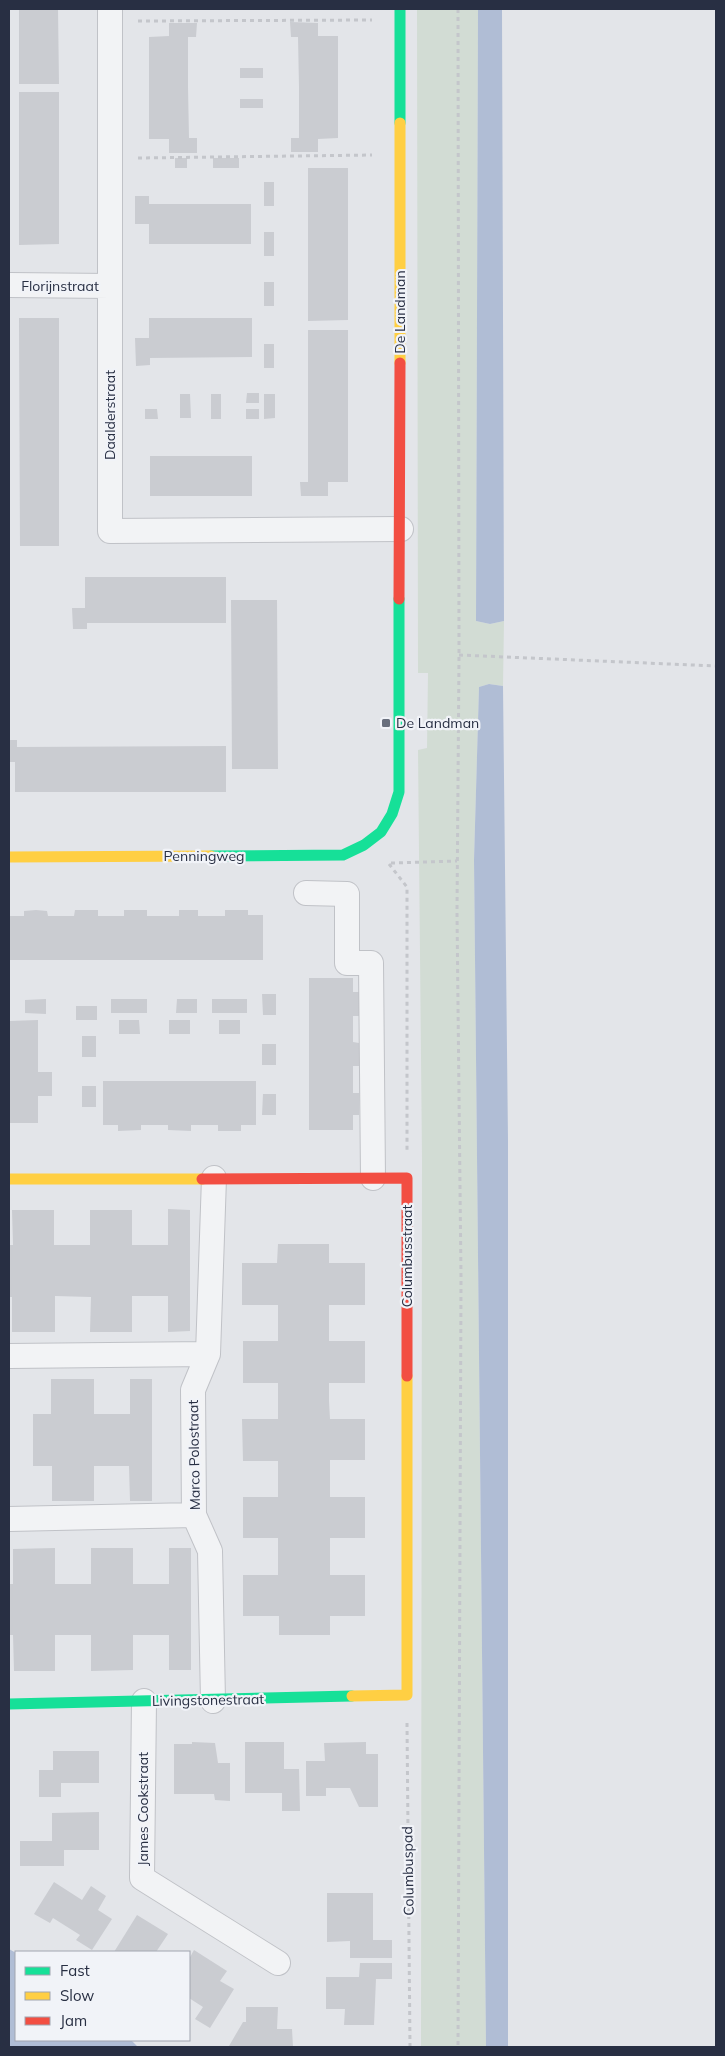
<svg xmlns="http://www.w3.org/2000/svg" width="725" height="2056" viewBox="0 0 725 2056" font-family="Mulish,sans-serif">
	<rect width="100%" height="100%" fill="#e3e5e9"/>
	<path fill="#d2dcd4" d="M417,9h61l-2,612 14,3 14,-3 -1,65 -14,-2 -10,3 -5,173 12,1187h-65l1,-889 -4,-408 9,-2 1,-75h-10z"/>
	<path fill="#b0bdd5" d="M478,9h24l2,612 -14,3 -14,-3z
		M489,684l14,2 5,455v906h-22l-12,-1187 5,-173z
		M9,1949l7,4v87h115l7,7h-129z"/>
	<path fill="#caccd1" d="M19,9h39l1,75h-40z
		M290,22l28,1v13h20v102l-20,1v13h-27v-14h8v-51l-1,-50h-7z
		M169,23h28l-1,14h-8v50l1,51h8v15h-28v-14h-20v-102l20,-1z
		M240,68h23v10h-23z
		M19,92h40v152l-40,1z
		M240,99h23v9h-23z
		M175,158h12v10h-12z
		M213,158h26v10h-26z
		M308,168h40v152l-40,1z
		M264,182h10v24h-10z
		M135,196h14v8h102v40h-102v-20h-14z
		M264,232h10v24h-10z
		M264,282h10v24h-10z
		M19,318h40v228h-39z
		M149,318h103v39l-102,1v7l-14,1 -1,-28h14z
		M308,330h40v152h-20v14h-27l-1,-14h8z
		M264,344h10v24h-10z
		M247,393h12v10h-13z
		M180,394h10l1,24h-11z
		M211,394h10v25h-10z
		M264,394h11v24l-11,1z
		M145,409h12l1,10h-13z
		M246,409h13v10h-13z
		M150,456h102v40h-102z
		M85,577h141v46h-139v6h-14l-1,-21h13z
		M231,600h46l1,169h-46z
		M9,740h8v7l209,-1v46h-211v-30h-6z
		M36,910l11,1 1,5h26l1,-6h23v6h26v-6h23v6h32v-6h19v6h27v-6h23v5h15v45h-253v-44h14v-5z
		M309,978h44v14h6v24h-6v26l6,1v23h-6v27h6v22h-6v15h-44z
		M262,994h14v21h-13z
		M46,999v15l-21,-1v-13z
		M111,999h36v14h-36z
		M177,999h20v14h-21z
		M212,999h35v14h-35z
		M76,1006h21v14h-21z
		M38,1020v52h14v24h-14v27h-29v-102z
		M119,1020h20l1,14h-21z
		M169,1020h21v14h-21z
		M219,1020h21v14h-21z
		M82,1036h14v21h-14z
		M262,1044h14v21h-14z
		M103,1081h153v44h-15v6h-23v-6h-27v6l-23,-1v-5h-27v5l-23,1v-6h-15z
		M82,1086h14v21h-14z
		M263,1094h13v21h-14z
		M168,1209l22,1v121l-22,1v-36h-36v36h-42l1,-35 -36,-1v36h-43v-35h-3v-52h4l-1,-35h42v35h36v-35h42v35h36z
		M278,1244h51v19h36v42h-36v36h36v42h-36v18l1,18h35v41h-35v37h35v41h-35v37h35v41h-35v19h-51v-19h-36v-41h35v-37h-35v-41h35v-36h-35l-1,-42h36v-36h-35v-42h35v-36h-36v-42h35z
		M51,1379h43v35h36v-35h22v122h-22l-1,-35h-35v35h-42v-35h-19v-52h18z
		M55,1548v36h36v-36h42v36h36v-36h22v122h-22v-35h-36v35l-42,1v-36h-36v36h-41l-1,-36h-4v-51h4v-35z
		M192,1742l23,1 3,20h12v38l-15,-1 -1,-6h-40v-50h18z
		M245,1742h39v27h15l1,42h-18v-18h-37z
		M366,1742v12h12v53h-19l-9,-19h-24v8h-20v-35h19l-1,-18z
		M53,1751h46v32h-38v14h-22v-27h14z
		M99,1812v38h-35v16h-44v-25h32v-28z
		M54,1882l28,18 9,-14 15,10 -8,14 14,9 -20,31 -16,-10 4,-5 -27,-17 -3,5 -16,-9z
		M327,1893h46v47h19v18h-42v-17l-23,1z
		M137,1915l31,19 -12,18h-42z
		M194,1950l33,21 -7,10 14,8 -24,39 -15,-9 8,-12 -14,-9v-39z
		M360,1963h32v16h-16l-2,46h-30l1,-16h-19v-32h33z
		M246,2007h32l-1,22h15l1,18 -64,-1 14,-24h3z"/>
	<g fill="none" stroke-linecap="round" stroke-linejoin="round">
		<defs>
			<path id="street" d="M110,9v522l291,-2
				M9,285l101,1
				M306,893l41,1v69h24l2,215
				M9,1356l199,-2
				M9,1519l185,-4
				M144,1701l-2,177 136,85
				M213,1701l-3,-150 -16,-36 -1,-125 15,-36 6,-176"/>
		</defs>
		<use href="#street" stroke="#c0c2c7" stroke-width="26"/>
		<path stroke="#c4c6cb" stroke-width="3" stroke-dasharray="4 4" stroke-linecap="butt" d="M458,9l1,646 -2,257 4,366 -3,769
			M138,21l234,-1
			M138,158l234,-3
			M459,655l257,11
			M391,863l66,-2
			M389,864l18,23v263
			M407,1723l3,324"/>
		<use href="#street" stroke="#f2f3f5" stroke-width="24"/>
		<path stroke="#16e098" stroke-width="11" d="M400,123v-114
			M211,856l132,-1 21,-10 17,-13 11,-18 7,-22v-193
			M9,1704l343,-8"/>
		<path stroke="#ffcf43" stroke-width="11" d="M400,363v-240
			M9,857l202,-1
			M9,1179h193
			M352,1696l55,-1v-319"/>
		<path stroke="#f24e42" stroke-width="11" d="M399,599l1,-236
			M202,1179l205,-1v198"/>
	</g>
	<rect fill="#696f7d" stroke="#f1f3f8" stroke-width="2" x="381" y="718" width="10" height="10" rx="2.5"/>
	<g text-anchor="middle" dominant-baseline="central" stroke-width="4.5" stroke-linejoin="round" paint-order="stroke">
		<g font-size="14" fill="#282f43" stroke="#f1f3f8">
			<text x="60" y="286">Florijnstraat</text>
			<text transform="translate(400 312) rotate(-90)">De Landman</text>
			<text transform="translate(110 415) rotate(-90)">Daalderstraat</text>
			<text x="204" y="856">Penningweg</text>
			<text transform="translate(407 1256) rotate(-90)">Columbusstraat</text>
			<text transform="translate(194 1455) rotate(-91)">Marco Polostraat</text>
			<text transform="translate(208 1700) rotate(-1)">Livingstonestraat</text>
			<text transform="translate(143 1809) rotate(-90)">James Cookstraat</text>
			<text transform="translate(408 1871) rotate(-91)">Columbuspad</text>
		</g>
		<g font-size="14" fill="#282f43" stroke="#f1f3f8" text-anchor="start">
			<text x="396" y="723">De Landman</text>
		</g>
	</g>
	<rect width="725" height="2056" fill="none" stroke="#282f43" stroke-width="20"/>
	<rect x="15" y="1951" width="175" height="90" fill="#f1f3f8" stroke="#a1a5b0"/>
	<rect x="25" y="1967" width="25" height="8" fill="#16e098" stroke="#a1a5b0"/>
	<text x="60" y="1976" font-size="15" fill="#282f43">Fast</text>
	<rect x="25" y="1992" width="25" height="8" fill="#ffcf43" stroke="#a1a5b0"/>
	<text x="60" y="2001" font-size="15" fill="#282f43">Slow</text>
	<rect x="25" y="2017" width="25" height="8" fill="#f24e42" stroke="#a1a5b0"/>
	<text x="60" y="2026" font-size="15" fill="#282f43">Jam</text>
</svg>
